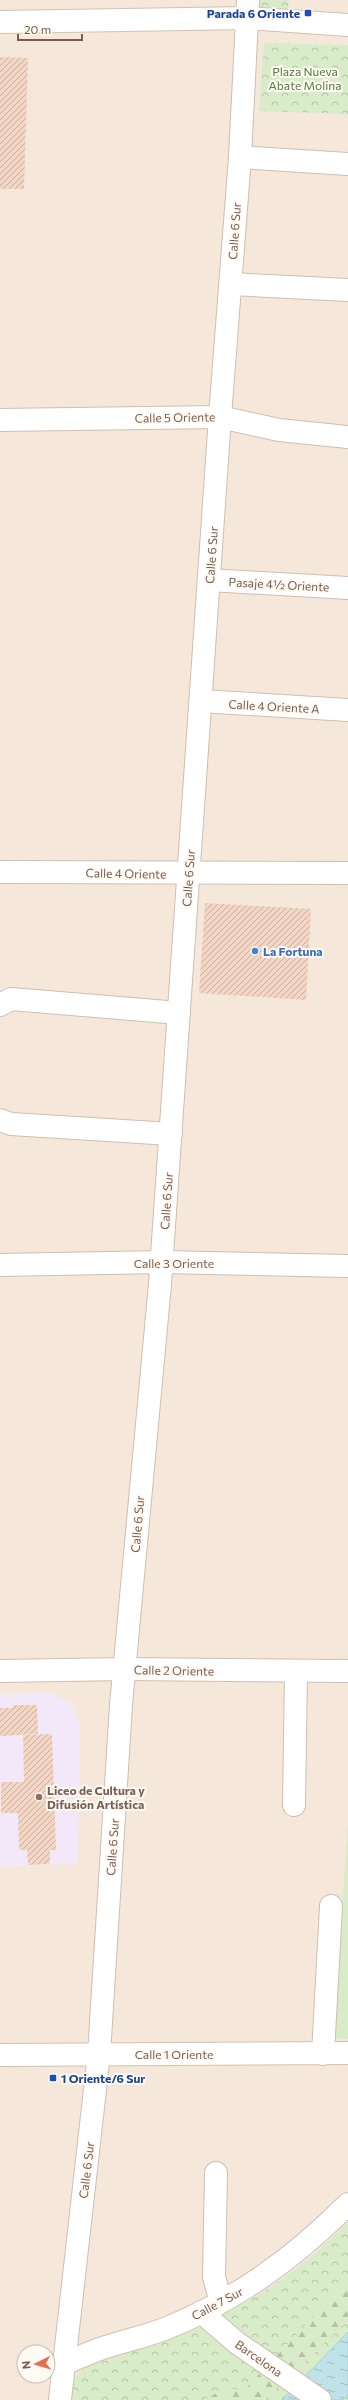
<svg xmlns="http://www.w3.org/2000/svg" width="348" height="2400" viewBox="0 0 348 2400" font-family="Commissioner,sans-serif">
	<defs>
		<pattern id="forest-firs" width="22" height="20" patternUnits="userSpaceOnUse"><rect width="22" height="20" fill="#d8ecc9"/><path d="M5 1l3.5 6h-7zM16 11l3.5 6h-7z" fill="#b4c2a5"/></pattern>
		<pattern id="park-crowns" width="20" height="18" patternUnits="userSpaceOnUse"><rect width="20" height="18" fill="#d8ecc9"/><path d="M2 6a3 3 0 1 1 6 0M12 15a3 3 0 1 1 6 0" fill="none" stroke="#b4c2a5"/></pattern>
		<pattern id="water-ripples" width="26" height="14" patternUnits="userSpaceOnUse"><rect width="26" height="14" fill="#bfe3e8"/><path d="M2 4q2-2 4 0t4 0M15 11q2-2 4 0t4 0" fill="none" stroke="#a0bbbe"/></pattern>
		<pattern id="building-hatch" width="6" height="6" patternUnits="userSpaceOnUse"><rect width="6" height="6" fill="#f3d5c3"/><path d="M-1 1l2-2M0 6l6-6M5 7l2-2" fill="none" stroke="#cab0a1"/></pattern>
	</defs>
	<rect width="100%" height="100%" fill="#fdf6ec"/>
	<path fill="#f5e8da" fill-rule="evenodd" d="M0,0h348v2400h-348zM24,2352h24v24h-24z"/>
	<path fill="#f3e8fa" d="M51,1693l18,9 5,6 6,15 -2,141 -78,2v-172z"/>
	<path fill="url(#forest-firs)" d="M348,2280v120h-144l17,-10 25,-2z"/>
	<path fill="url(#park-crowns)" d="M257,0h32l-1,9h-31z
		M264,43l84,2v69l-89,-3z
		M348,2221v59l-102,108 -25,2 -17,10h-134l3,-19 11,-13c33,-12 68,-22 100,-35 61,-26 120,-63 164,-112z
		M348,2321v79h-84z"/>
	<path fill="#d8ecc9" d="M348,1823v216l-15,-1z"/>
	<path fill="url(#water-ripples)" stroke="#a5d3da" d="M348,2332v63l-5,5h-61z"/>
	<path fill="url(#building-hatch)" d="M0,57l28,1 -4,131h-24z
		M205,903l106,6 -5,91 -107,-7z
		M13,1705h24l1,29 -38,2v-28h13z
		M52,1734l4,116h-6v14l-22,1 -1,-15h-8l-1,-37h-17v-31h23l-1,-47z"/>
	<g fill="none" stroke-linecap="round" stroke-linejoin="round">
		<defs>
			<path id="minor" d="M240,157l108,7
				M231,284l117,6
				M209,580l139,8
				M201,701l147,9
				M0,872l348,1
				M0,1005l11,-6 168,14
				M0,1120l11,4 160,10
				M0,1265l162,-3 186,4
				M125,1669l223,2
				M294,1805l2,-133
				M323,2054l8,-148
				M216,2173l-2,104 7,25
				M201,2312l36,31 83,57
				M64,2364c12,-5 24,-11 36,-15 22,-8 45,-12 67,-21 71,-29 127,-70 181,-124
				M60,2400l39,-346"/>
			<path id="tertiary" d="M0,420l220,-3 59,13 69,7
				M0,1671l125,-2
				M99,2054l22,-349 39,-421 60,-867 20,-260 8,-157"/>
			<path id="secondary" d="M0,22l248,-4 100,7
				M0,2055l348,-2"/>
		</defs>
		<use href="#minor" stroke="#d1beb0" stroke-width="24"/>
		<use href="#tertiary" stroke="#d1beb0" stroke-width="24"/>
		<use href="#secondary" stroke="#d6c0b0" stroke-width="24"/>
		<use href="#minor" stroke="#fff" stroke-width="22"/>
		<use href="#tertiary" stroke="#fff" stroke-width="22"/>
		<use href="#secondary" stroke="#fff" stroke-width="22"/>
	</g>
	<g fill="#1a4fb4" stroke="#fffaf3" stroke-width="1.5">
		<rect x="304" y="9" width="8" height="8" rx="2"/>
		<rect x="49" y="2074" width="8" height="8" rx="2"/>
	</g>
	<circle fill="#3f7fe0" stroke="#fffaf3" stroke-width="1.5" cx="255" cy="951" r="4"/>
	<circle fill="#8d6e63" stroke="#fffaf3" stroke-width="1.5" cx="39" cy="1797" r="4"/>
	<g text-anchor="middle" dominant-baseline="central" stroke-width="4" stroke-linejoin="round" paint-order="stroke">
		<g font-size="12" font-weight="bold" fill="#164399" stroke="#fffaf3" text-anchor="end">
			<text x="300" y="13">Parada 6 Oriente</text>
			<text x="61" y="2078" text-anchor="start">1 Oriente/6 Sur</text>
		</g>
		<g font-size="12" fill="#537a41" stroke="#fffaf3">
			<text x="305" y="71">Plaza Nueva<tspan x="305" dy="14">Abate Molina</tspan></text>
		</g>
		<g font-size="12" fill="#7a5c4d" stroke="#fffaf3">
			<text transform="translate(234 231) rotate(-86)">Calle 6 Sur</text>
			<text transform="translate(175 417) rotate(-1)">Calle 5 Oriente</text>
			<text transform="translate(211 555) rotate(-86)">Calle 6 Sur</text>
			<text transform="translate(279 584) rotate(3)">Pasaje 4½ Oriente</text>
			<text transform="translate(274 706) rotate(3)">Calle 4 Oriente A</text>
			<text transform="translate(126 873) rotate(1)">Calle 4 Oriente</text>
			<text transform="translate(188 878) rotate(-86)">Calle 6 Sur</text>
			<text transform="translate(166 1201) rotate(-86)">Calle 6 Sur</text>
			<text x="174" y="1263">Calle 3 Oriente</text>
			<text transform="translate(137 1524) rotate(-85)">Calle 6 Sur</text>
			<text transform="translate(174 1670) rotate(1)">Calle 2 Oriente</text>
			<text transform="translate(112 1847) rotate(-86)">Calle 6 Sur</text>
			<text x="174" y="2054">Calle 1 Oriente</text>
			<text transform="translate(86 2170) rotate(-83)">Calle 6 Sur</text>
			<text transform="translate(217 2303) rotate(-28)">Calle 7 Sur</text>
			<text transform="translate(259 2358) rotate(35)">Barcelona</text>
		</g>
		<g font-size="12" font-weight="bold" fill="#366cbe" stroke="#fffaf3" text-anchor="start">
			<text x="263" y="951">La Fortuna</text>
		</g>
		<g font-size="12" font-weight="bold" fill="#785e54" stroke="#fffaf3" text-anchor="start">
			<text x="47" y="1790">Liceo de Cultura y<tspan x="47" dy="14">Difusión Artística</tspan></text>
		</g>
	</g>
	<g transform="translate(36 2364) rotate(265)"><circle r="19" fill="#fffaf3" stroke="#cabbb1"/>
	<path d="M0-3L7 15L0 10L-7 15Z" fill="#e76f51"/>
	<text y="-6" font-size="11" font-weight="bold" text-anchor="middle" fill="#7a5c4d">N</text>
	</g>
	<path d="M18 34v6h64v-6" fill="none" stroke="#7a5c4d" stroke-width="2"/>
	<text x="24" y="34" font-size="12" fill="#7a5c4d" stroke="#fffaf3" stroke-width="3" paint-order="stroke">20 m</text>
</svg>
